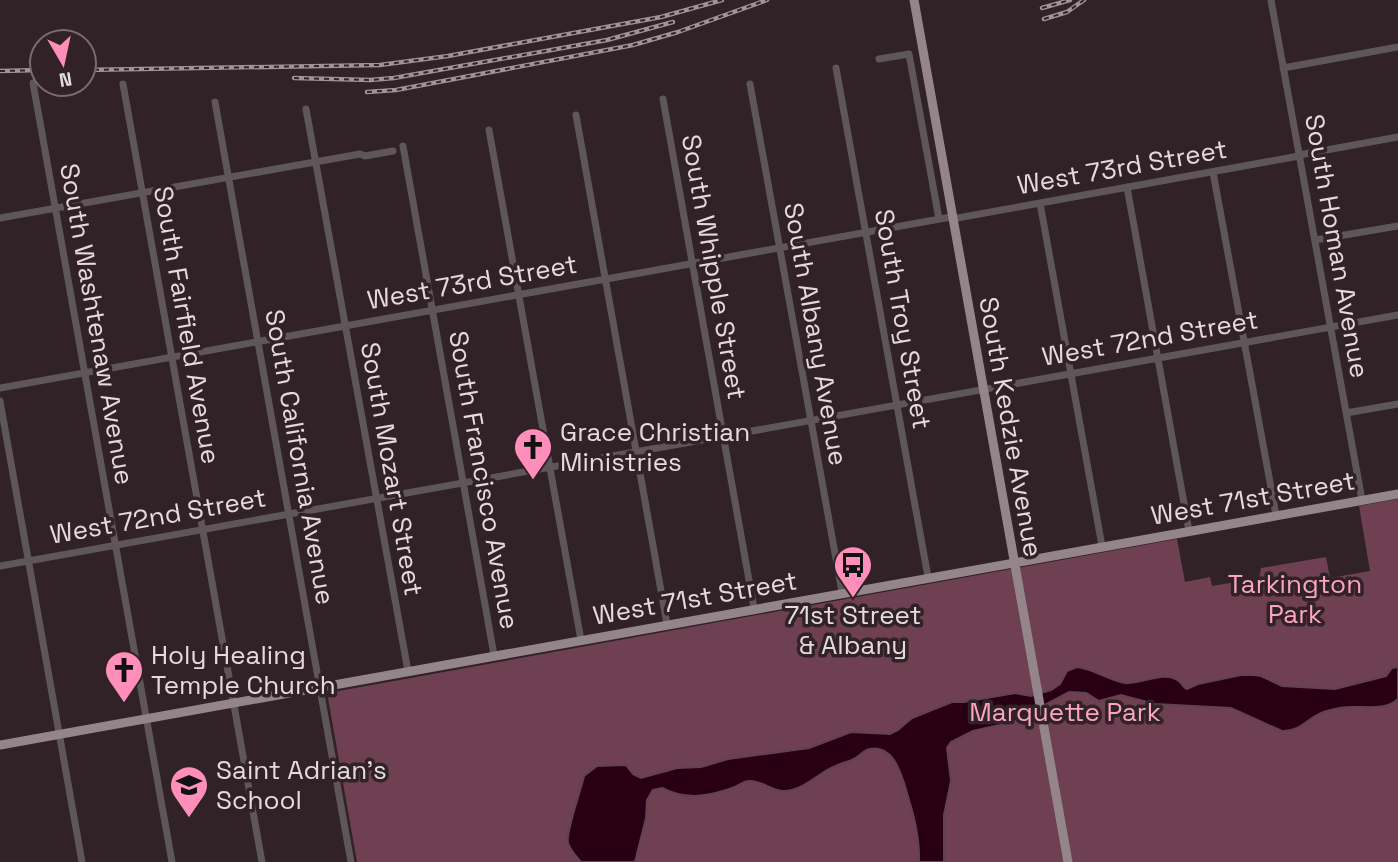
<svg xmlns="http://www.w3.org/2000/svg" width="1398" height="862" viewBox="0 0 1398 862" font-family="'Space Grotesk',sans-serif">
	<rect width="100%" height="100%" fill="#302227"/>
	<path fill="#6e4051" d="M1398,499v363h-1041l-29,-164 5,-6 844,-153 8,43 25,-5 2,9 47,-8 2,-10 65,-11 4,21 40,-7 -11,-65z"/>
	<path fill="#290013" stroke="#614250" stroke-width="2" d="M1077,667c17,2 31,13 48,16 16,2 40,-14 55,-1 2,2 4,6 7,7l11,-5 43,-9h12l8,1 21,10 53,3 51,-13 6,-8 6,-1v32c-12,12 -33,7 -48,8 -8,0 -16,2 -23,4 -18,4 -25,21 -45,20l-51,-23 -76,-4 -34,-9 -22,6 -13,-8 -17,-1 -56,30 -40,9 -22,11 -4,6 4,33 -7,34v47h-25c1,-27 -7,-53 -15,-79 -5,-15 -13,-38 -34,-34 -7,1 -11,8 -18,11 -8,3 -16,5 -25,10 -13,8 -26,20 -42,21 -13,1 -23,-11 -36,-10 -5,0 -10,4 -14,6 -24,9 -49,14 -73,1l-9,2 -6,10 -1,18 -11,44h-54c-5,-6 -11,-12 -13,-19 -3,-9 13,-53 16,-67l13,-10 29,-1 7,9 8,4 36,-10 24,-1 27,-8 81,-11 42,-16 39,2 8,-4 14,-12 40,-16h12l51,-9 16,3 20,-6 9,-6 7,-13z"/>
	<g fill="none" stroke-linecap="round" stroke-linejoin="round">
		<path stroke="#5e5659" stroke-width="7" d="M1271,0l91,500
			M879,59l30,-5 30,165
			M836,68l92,509
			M1283,68l115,-21
			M33,83l139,779
			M123,84l139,778
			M750,84l92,508
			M663,99l91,509
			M215,102l136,760
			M306,109l102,562
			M576,115l91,509
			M489,130l92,510
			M403,146l91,509
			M1299,155l99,-18
			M1213,172l63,343
			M1127,187l62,344
			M1040,203l62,343
			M0,218l360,-64 5,2 28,-5
			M952,219l347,-63
			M1315,240l83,-14
			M0,388l951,-171
			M0,401l82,461
			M1346,413l52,-9
			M0,566l1398,-251"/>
		<path stroke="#94858a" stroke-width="9" d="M914,0l154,862
			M0,745l1398,-251"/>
		<defs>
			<path id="rail" d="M1042,8l28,-8
				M1044,19l23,-7 17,-12
				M84,70l296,-5 68,-9 213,-39 61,-17
				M0,71l42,-1
				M294,78l76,2 24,-2 213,-38 66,-18
				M367,92l29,-2 237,-45 45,-13 89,-32"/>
		</defs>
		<use href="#rail" stroke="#9e9397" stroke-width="4.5"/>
		<use href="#rail" stroke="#302227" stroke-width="2" stroke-dasharray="5" stroke-linecap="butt"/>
	</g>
	<defs>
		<symbol id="church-pin" viewBox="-11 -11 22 30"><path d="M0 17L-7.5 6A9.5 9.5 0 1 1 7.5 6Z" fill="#ff8eba" stroke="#302227"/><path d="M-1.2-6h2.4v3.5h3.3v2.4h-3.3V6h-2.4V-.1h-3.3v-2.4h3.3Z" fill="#111"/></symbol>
		<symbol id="bus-pin" viewBox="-11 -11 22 30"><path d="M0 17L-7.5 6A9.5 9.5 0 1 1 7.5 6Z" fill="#ff8eba" stroke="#302227"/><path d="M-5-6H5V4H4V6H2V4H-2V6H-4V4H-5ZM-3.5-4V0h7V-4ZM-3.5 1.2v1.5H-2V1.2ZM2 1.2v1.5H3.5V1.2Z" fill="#111"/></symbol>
		<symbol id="school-pin" viewBox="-11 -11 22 30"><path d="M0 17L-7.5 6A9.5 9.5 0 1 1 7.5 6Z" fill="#ff8eba" stroke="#302227"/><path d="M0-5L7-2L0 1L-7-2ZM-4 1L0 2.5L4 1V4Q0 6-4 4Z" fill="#111"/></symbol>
	</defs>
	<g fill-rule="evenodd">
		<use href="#church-pin" x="511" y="425" width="44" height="60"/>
		<use href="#bus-pin" x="831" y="543" width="44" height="60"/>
		<use href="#church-pin" x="102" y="648" width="44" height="60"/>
		<use href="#school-pin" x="167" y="763" width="44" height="60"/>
	</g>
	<g text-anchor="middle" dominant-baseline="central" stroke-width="7" stroke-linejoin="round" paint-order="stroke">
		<g font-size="26" fill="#e4dbde" stroke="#302227">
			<text transform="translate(1122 167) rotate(-10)">West 73rd Street</text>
			<text transform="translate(1337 246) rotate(80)">South Homan Avenue</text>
			<text transform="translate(714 267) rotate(80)">South Whipple Street</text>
			<text transform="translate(472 282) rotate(-10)">West 73rd Street</text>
			<text transform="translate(903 319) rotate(80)">South Troy Street</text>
			<text transform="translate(97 324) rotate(80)">South Washtenaw Avenue</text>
			<text transform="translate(187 325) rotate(80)">South Fairfield Avenue</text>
			<text transform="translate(816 334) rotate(80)">South Albany Avenue</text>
			<text transform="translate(1150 338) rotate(-10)">West 72nd Street</text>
			<text transform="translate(1011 427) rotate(80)">South Kedzie Avenue</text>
			<text transform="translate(300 457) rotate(80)">South California Avenue</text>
			<text transform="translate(392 469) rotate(80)">South Mozart Street</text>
			<text transform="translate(484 480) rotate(80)">South Francisco Avenue</text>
			<text transform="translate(1253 498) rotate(-10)">West 71st Street</text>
			<text transform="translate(158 516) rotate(-10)">West 72nd Street</text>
			<text transform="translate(695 598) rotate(-10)">West 71st Street</text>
		</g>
		<g font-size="26" fill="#e4dbde" stroke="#302227" text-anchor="start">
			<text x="560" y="432">Grace Christian<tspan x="560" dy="30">Ministries</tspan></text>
			<text x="853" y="615" text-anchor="middle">71st Street<tspan x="853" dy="30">&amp; Albany</tspan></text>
			<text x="151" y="655">Holy Healing<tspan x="151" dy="30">Temple Church</tspan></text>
			<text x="216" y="770">Saint Adrian's<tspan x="216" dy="30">School</tspan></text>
		</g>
		<g font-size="26" fill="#fba4c4" stroke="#302227">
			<text x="1295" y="584">Tarkington<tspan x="1295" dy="30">Park</tspan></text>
			<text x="1065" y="712">Marquette Park</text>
		</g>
	</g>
	<g transform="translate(63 63) rotate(171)"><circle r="33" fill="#302227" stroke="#786c70" stroke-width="2"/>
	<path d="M0-5L12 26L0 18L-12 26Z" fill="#ff8eba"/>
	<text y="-10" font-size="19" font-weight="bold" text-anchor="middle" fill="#e4dbde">N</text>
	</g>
</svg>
